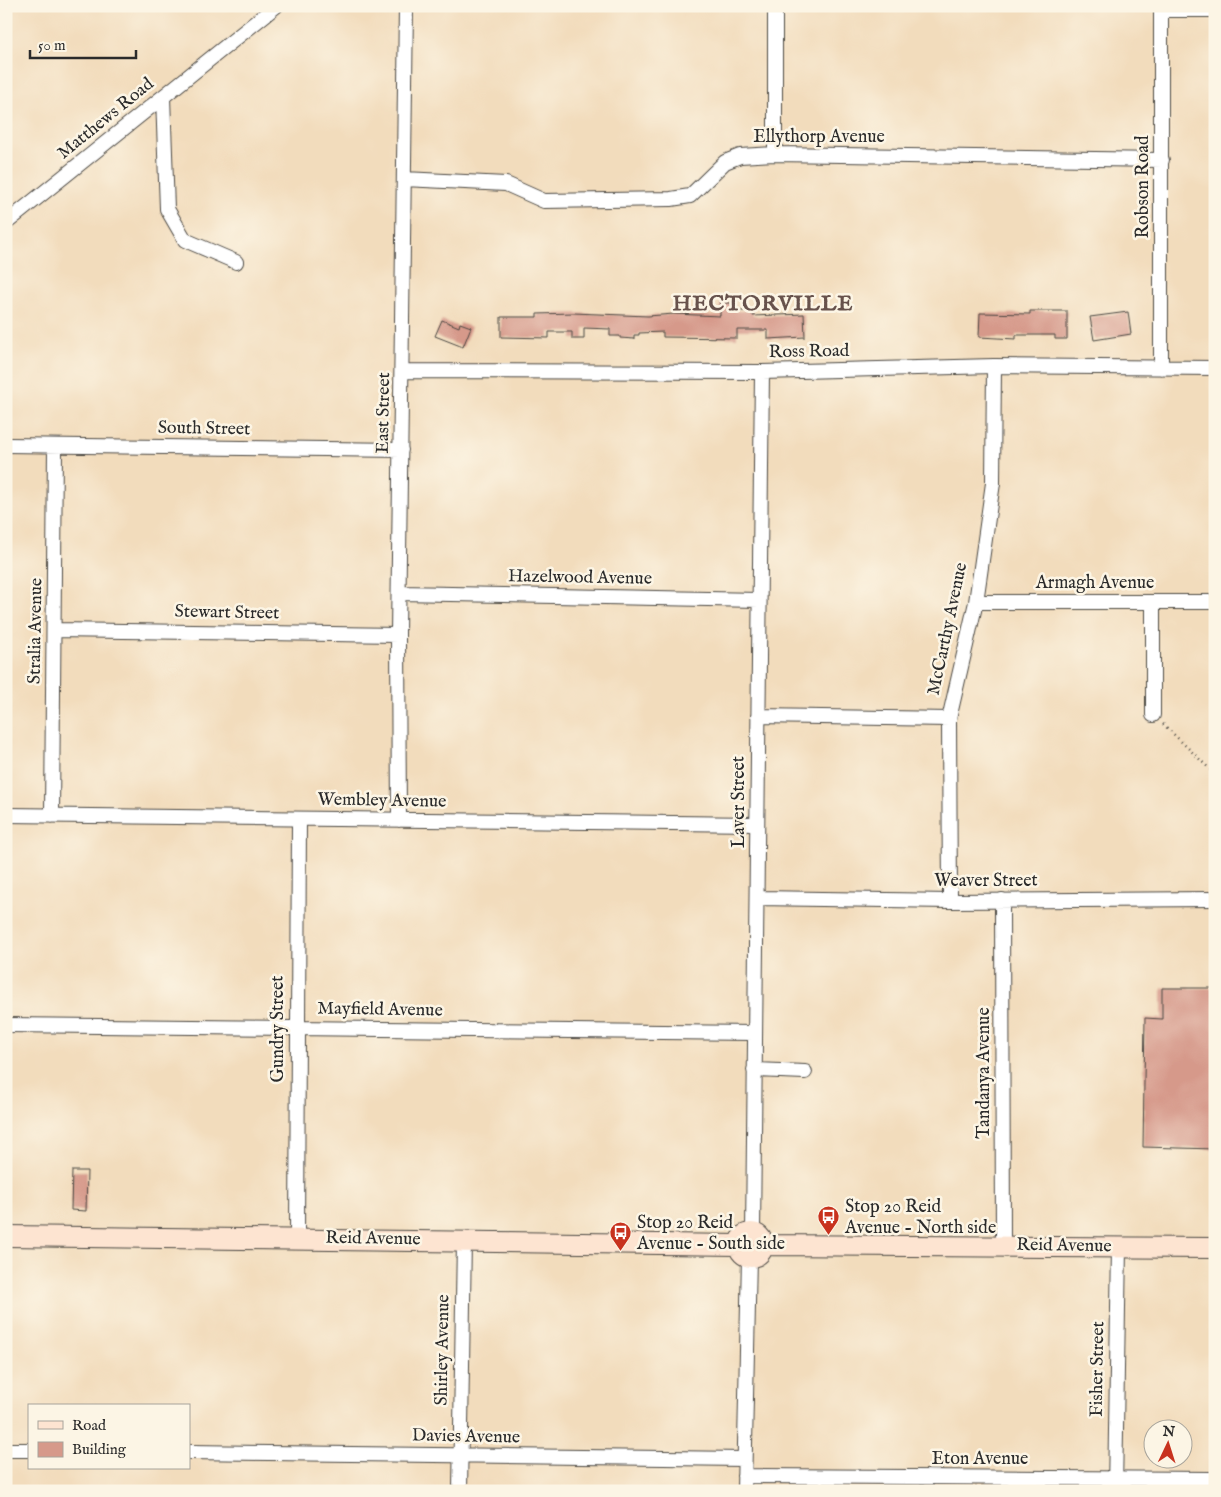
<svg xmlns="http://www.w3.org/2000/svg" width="1221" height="1497" viewBox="0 0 1221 1497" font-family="'IM FELL English',serif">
	<rect width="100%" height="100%" fill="#fcf5e5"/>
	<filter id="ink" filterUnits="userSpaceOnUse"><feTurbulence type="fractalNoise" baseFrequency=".02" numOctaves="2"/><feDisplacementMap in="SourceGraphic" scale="10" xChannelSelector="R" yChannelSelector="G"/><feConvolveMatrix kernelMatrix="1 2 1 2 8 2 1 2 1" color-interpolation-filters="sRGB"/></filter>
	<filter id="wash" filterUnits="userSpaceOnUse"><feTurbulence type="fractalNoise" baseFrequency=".0096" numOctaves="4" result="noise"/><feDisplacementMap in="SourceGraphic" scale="20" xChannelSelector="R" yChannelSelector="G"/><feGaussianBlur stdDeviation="1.12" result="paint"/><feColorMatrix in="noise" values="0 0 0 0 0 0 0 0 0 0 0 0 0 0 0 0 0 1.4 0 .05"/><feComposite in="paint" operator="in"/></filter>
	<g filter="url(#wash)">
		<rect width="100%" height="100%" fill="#f2dcbc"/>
		<g id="blocks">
			<path fill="#d6998a" d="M720,303h15v8h18v5l51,-2 1,23 -37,2v-9h-31v8l-74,-1v-5l-24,1v2h-5v4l-14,-1v-2h-10v-7l-26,-1v11h-12v-7h-23v6l-48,-1v-20h36v-3l36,-1 75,3 26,-2 46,2z
				M1030,311h37v28h-12v-4h-39v4l-37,-2 1,-24 50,1z
				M1128,312l3,22 -37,6 -4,-23z
				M442,320l17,7 1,-4 11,4 -8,20 -28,-11z
				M1162,988h53v161l-72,-2 2,-129 17,1z
				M72,1171h15l-1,40 -15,-1z"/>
		</g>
	</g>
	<g filter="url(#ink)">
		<use href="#blocks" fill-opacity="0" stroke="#494641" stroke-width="1"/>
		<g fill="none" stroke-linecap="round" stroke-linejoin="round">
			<defs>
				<path id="street" d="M1161,10h54
					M163,97l4,112 18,31 51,22
					M775,154v-148
					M404,179l102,5 38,17 127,-2 19,-3 35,-34 15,-6 35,-2 387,6
					M6,223l270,-217
					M1161,368v-362
					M403,371l359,1 232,-6 221,2
					M6,445l395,5
					M400,593l359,7
					M976,602h239
					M1153,602v113
					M55,630l343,5
					M758,716l191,3
					M6,815l751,9
					M52,816l3,-369
					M399,820l-1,-185 8,-629
					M758,898l192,3 265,-2
					M1002,900l1,346
					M950,901l-1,-182 27,-117 17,-119 1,-117
					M6,1025l748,8
					M754,1070l51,2
					M753,1233l9,-861
					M297,1239l2,-420
					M6,1450h23
					M189,1452l555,7
					M744,1476l471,3
					M460,1491l4,-251
					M744,1491l5,-234
					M1115,1491l4,-244"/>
				<path id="secondary" d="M739 1245a12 12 0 1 1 24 0a12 12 0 1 1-24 0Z
					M6,1236l733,9
					M763,1245l452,3"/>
			</defs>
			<use href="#street" stroke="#494641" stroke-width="16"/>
			<use href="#secondary" stroke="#494641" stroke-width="22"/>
			<path stroke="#494641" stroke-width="2.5" stroke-dasharray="1 4" stroke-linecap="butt" d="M1163,724l52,50"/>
			<use href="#street" stroke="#fff" stroke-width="14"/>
			<use href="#secondary" stroke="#fde4d1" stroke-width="20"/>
		</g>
	</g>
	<defs>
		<symbol id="bus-pin" viewBox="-11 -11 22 30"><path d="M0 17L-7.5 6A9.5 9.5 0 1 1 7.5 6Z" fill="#c8321e" stroke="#fcf5e5"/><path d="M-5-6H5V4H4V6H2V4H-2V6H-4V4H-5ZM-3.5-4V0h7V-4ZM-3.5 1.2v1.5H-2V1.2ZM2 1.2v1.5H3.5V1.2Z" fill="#fff"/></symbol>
	</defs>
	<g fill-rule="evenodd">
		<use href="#bus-pin" x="816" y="1204" width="25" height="34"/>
		<use href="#bus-pin" x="608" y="1220" width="25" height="34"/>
	</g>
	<g text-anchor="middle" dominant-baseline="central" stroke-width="5" stroke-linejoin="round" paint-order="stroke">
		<g font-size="18" fill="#2b2b2b" stroke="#fcf5e5">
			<text transform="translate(106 119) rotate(-39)">Matthews Road</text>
			<text x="819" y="137">Ellythorp Avenue</text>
			<text transform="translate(1143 187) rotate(-90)">Robson Road</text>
			<text transform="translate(809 352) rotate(-1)">Ross Road</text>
			<text transform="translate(384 413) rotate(-89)">East Street</text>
			<text transform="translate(204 429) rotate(1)">South Street</text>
			<text transform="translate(580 578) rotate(1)">Hazelwood Avenue</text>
			<text x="1095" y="583">Armagh Avenue</text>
			<text transform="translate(227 613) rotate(1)">Stewart Street</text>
			<text transform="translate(948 629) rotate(-78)">McCarthy Avenue</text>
			<text transform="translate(36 631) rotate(-89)">Stralia Avenue</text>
			<text transform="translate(382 801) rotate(1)">Wembley Avenue</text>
			<text transform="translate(739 802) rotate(-90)">Laver Street</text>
			<text x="986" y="881">Weaver Street</text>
			<text transform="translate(380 1010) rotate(1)">Mayfield Avenue</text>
			<text transform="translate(278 1029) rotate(-90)">Gundry Street</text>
			<text transform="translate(984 1073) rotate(-90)">Tandanya Avenue</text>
			<text transform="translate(373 1239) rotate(1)">Reid Avenue</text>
			<text transform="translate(1064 1246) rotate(1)">Reid Avenue</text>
			<text transform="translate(443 1350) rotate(-89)">Shirley Avenue</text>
			<text transform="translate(1098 1369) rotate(-89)">Fisher Street</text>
			<text transform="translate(466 1437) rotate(1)">Davies Avenue</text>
			<text x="980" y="1459">Eton Avenue</text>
		</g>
		<g font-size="18" fill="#2b2b2b" stroke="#fcf5e5" text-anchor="start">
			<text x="845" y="1207">Stop 20 Reid<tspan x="845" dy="21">Avenue - North side</tspan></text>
			<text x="637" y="1223">Stop 20 Reid<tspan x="637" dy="21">Avenue - South side</tspan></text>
		</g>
		<g font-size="22" font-weight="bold" letter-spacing="1" fill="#67524c" stroke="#fcf5e5">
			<text x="763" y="304">HECTORVILLE</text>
		</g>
	</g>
	<rect width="1221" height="1497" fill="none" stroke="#fcf5e5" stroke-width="25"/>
	<rect x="28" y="1404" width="162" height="65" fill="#fcf5e5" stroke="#a8a49b"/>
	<rect x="38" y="1421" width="25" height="8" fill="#fde4d1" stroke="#a8a49b"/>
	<text x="72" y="1430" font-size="15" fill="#2b2b2b">Road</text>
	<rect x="38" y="1442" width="25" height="15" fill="#d6998a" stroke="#a8a49b"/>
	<text x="72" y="1454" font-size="15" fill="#2b2b2b">Building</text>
	<g transform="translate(1168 1444) rotate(4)"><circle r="24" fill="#fcf5e5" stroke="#a8a49b"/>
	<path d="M0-4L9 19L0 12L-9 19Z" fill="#c8321e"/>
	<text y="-8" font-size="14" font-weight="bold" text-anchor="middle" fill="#2b2b2b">N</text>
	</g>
	<path d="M30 50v8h106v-8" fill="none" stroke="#2b2b2b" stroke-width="2.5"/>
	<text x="38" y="50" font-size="15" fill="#2b2b2b" stroke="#fcf5e5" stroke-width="4" paint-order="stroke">50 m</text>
</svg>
